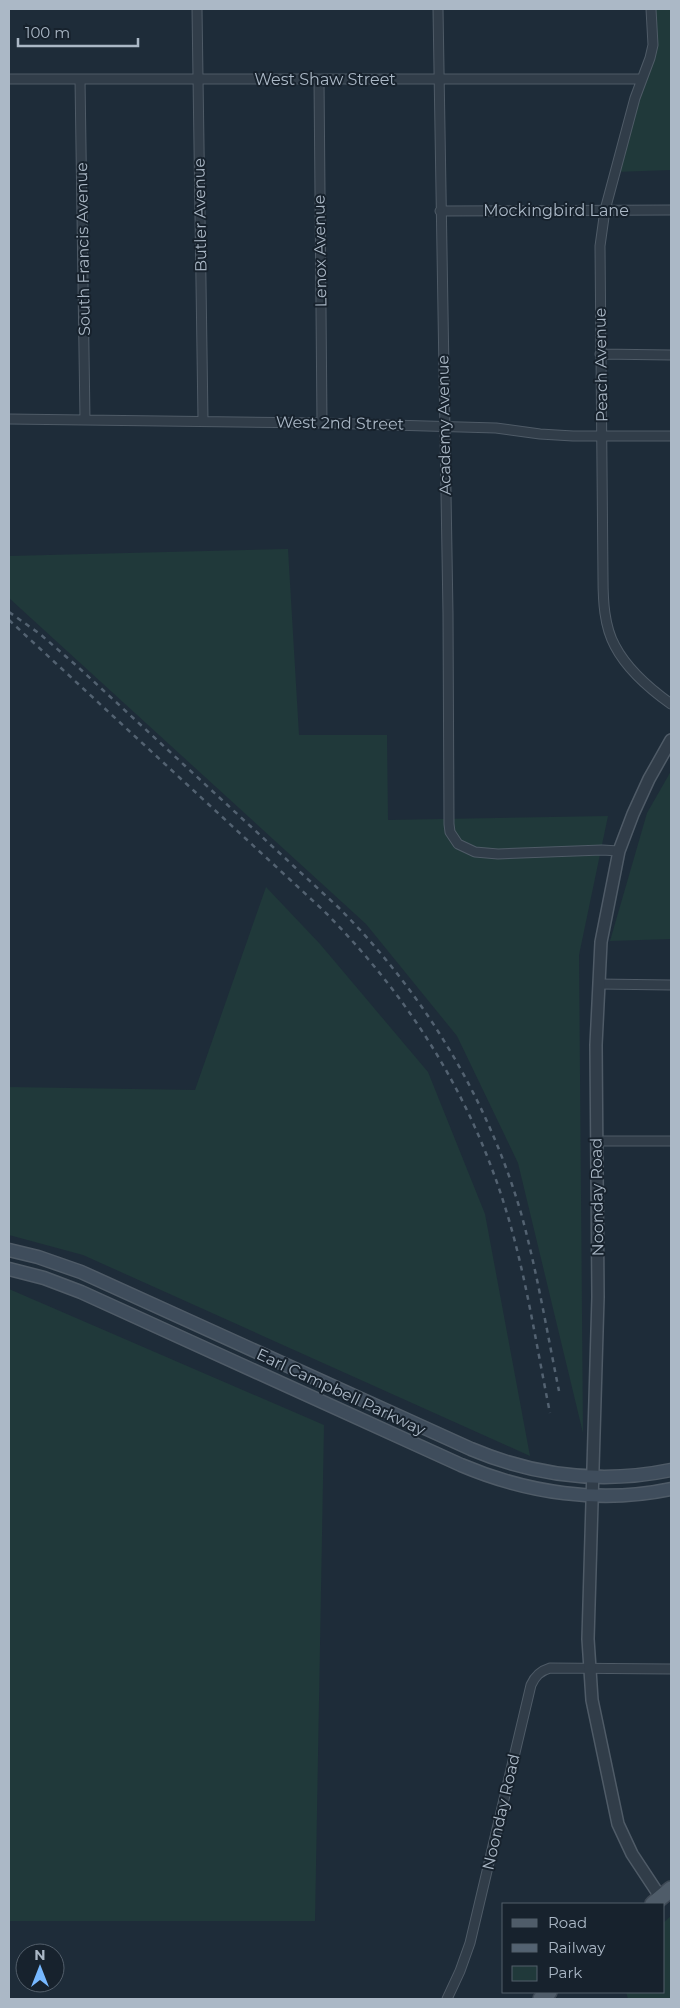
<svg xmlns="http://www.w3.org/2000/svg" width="680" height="2008" viewBox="0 0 680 2008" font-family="Montserrat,sans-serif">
	<rect width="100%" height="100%" fill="#1e2c39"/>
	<path fill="#20393a" d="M649,9h22v161l-56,2 35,-114z
		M288,549l11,186h88l1,85 220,-4 -29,139 4,478 -65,-270 -61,-127 -91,-112 -357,-326v-42z
		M671,771v168l-61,2 37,-128z
		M266,887l54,57 108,128 57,142 45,242 -447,-201 -74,-20v-148l186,3z
		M9,1289l315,136 -9,496h-306z
		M671,1916v83h-43l-2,-7h38v-70z"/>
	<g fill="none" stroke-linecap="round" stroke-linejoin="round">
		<defs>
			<path id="minor" d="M197,9l6,411
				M438,9l10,605 1,210 1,8 8,12 17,8 23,2 104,-4 17,1
				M651,9l2,36 -3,13 -15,40 -30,112 -5,36 3,332c0,22 1,48 12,68 12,23 35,43 56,58
				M9,79h633
				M80,79l5,341
				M319,79l3,344
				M440,211l231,-1
				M600,354l71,1
				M9,419l313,4 174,5 44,6 33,2h98
				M599,984l72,1
				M596,1141h75
				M447,1999l13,-28 10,-28 61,-258c4,-9 9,-14 19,-17l121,1"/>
			<path id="tertiary" d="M661,1898l-29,-44 -14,-30 -26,-124 -4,-61 10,-342 -2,-252 5,-103 18,-91 14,-37 16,-35 22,-39"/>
			<path id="secondary" d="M9,1250l29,7 43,15 390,177c64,27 132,35 200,21
				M9,1269l35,9 37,14 380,173c66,28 139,39 210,24"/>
			<path id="primary" d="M653,1904l18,-15
				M541,1999l8,-7"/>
		</defs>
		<use href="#minor" stroke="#4f5b67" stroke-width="11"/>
		<use href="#tertiary" stroke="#4f5b67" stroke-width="14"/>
		<use href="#secondary" stroke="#4f5b67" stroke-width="15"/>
		<use href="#primary" stroke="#3e4955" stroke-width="18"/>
		<use href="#minor" stroke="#313d49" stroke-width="9"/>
		<use href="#tertiary" stroke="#313d49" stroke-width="11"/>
		<use href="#secondary" stroke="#3f4d5c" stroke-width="12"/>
		<use href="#primary" stroke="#4f5c69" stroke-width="15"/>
		<path stroke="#536271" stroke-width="2.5" stroke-dasharray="5 5" stroke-linecap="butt" d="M9,612l31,22 38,33 260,240c85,85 149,190 183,306 16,58 26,119 38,178
			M9,620l315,291c93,94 156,199 190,327 15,57 24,116 36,175"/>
	</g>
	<g text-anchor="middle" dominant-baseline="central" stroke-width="4" stroke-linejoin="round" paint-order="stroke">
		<g font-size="16" fill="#abb8c6" stroke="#17222d">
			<text x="325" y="79">West Shaw Street</text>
			<text x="556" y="210">Mockingbird Lane</text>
			<text transform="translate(200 215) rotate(-91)">Butler Avenue</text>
			<text transform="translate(83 249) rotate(-91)">South Francis Avenue</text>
			<text transform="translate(320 251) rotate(-91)">Lenox Avenue</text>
			<text transform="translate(601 365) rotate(-91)">Peach Avenue</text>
			<text transform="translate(340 423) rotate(1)">West 2nd Street</text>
			<text transform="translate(444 425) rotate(-91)">Academy Avenue</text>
			<text transform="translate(597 1197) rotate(-91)">Noonday Road</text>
			<text transform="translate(341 1392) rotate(25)">Earl Campbell Parkway</text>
			<text transform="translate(501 1812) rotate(-77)">Noonday Road</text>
		</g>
	</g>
	<rect width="680" height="2008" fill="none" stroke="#abb8c6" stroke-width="20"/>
	<rect x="502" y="1903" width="162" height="90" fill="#17222d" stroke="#525e6a"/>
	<rect x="512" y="1919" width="25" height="8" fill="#4f5c69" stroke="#525e6a"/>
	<text x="548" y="1928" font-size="15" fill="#abb8c6">Road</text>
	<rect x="512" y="1944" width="25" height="8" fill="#536271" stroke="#525e6a"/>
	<text x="548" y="1953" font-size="15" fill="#abb8c6">Railway</text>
	<rect x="512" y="1966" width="25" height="15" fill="#20393a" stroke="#525e6a"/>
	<text x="548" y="1978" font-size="15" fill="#abb8c6">Park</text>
	<g transform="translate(40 1968)"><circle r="24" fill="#17222d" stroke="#525e6a"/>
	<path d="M0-4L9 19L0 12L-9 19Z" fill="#77b8ff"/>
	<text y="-8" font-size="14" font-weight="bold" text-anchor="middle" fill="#abb8c6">N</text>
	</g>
	<path d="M18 38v8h120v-8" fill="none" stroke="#abb8c6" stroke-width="2.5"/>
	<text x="25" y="38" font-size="15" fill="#abb8c6" stroke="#17222d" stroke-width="4" paint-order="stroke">100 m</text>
</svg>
